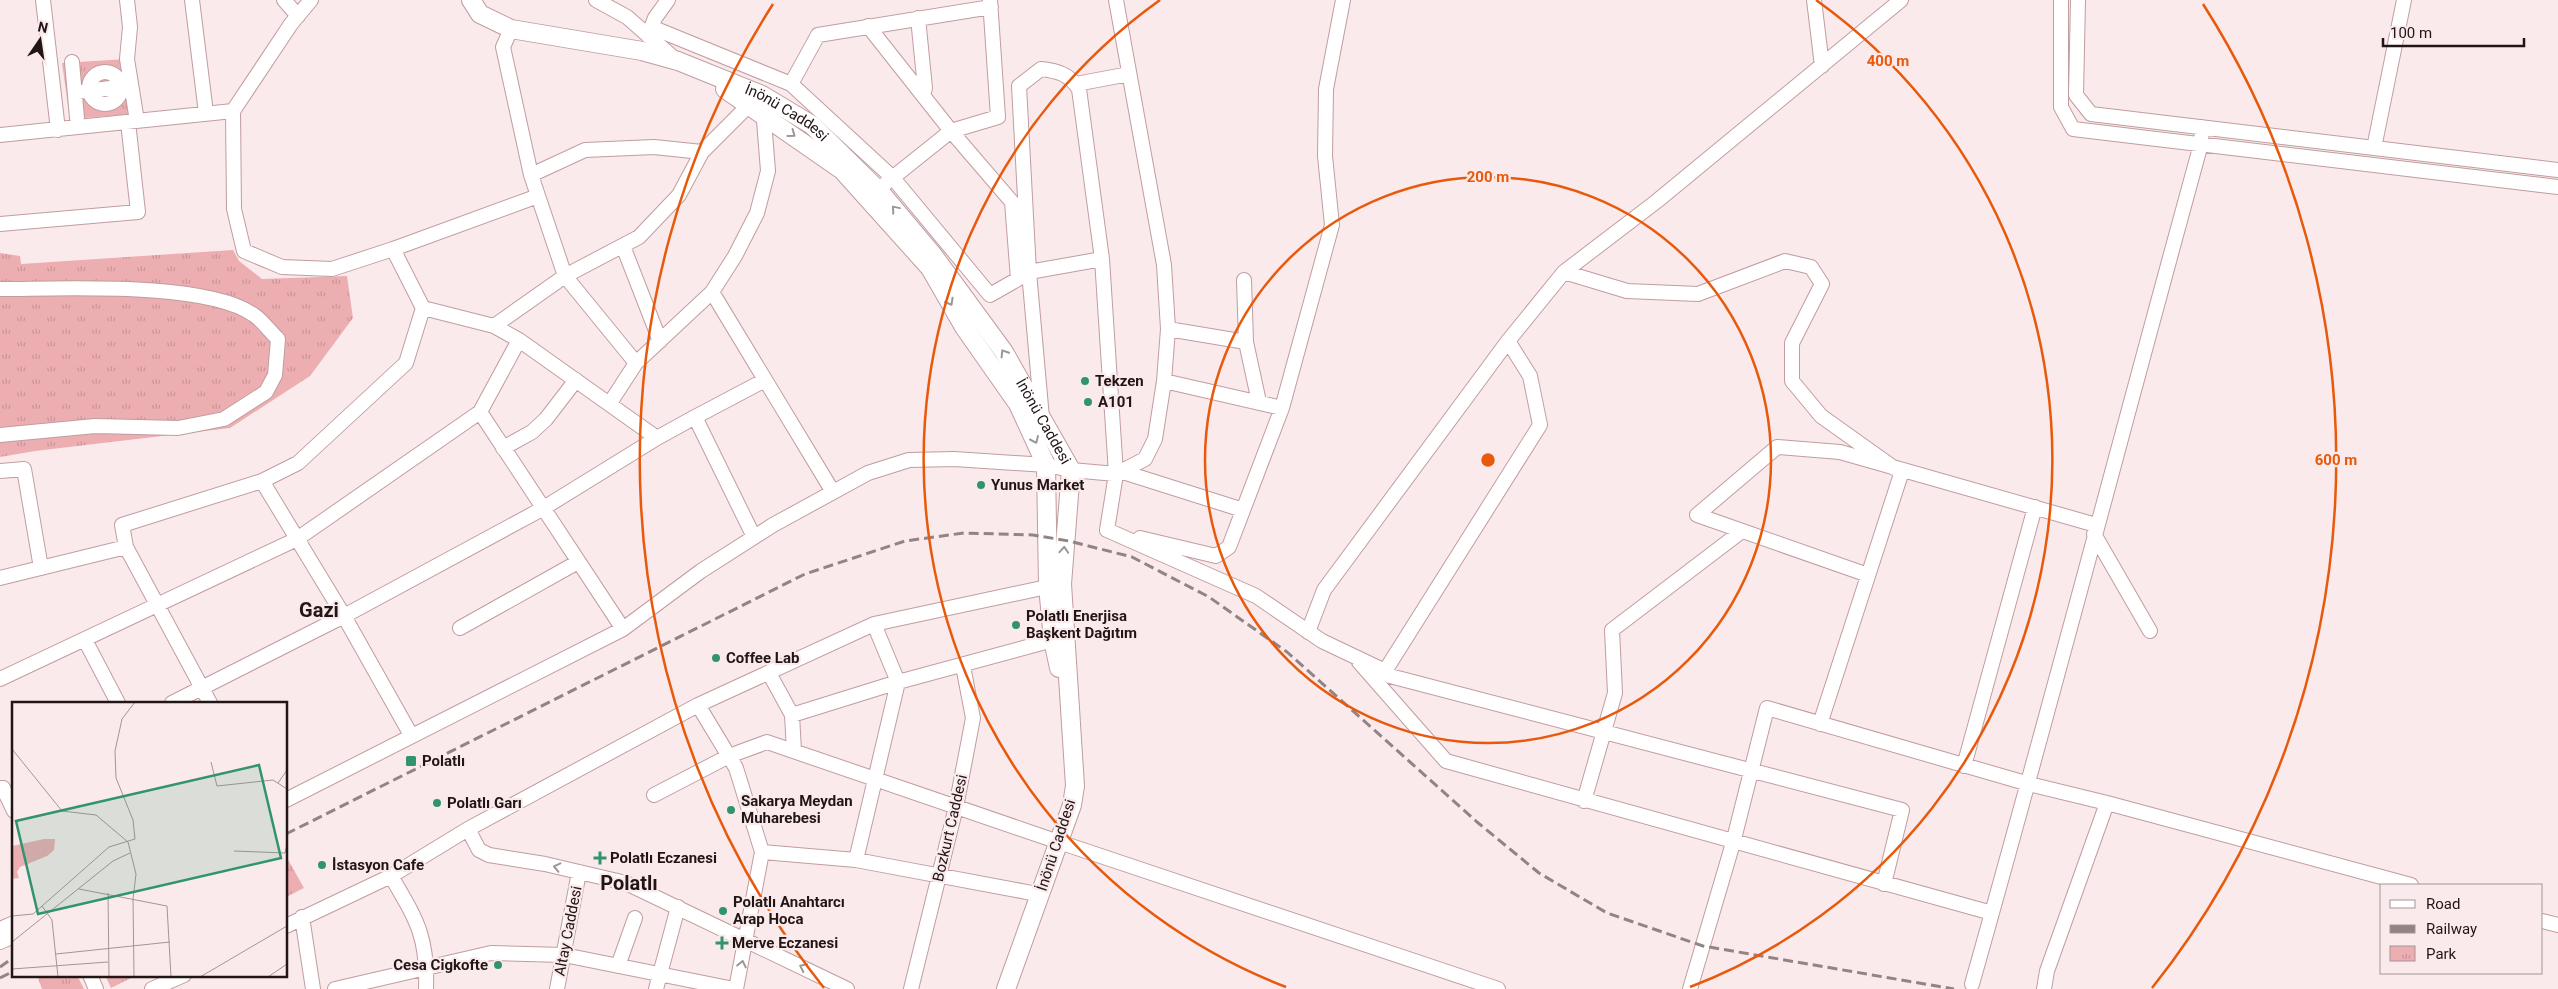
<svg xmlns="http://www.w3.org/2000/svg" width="2558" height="989" viewBox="0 0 2558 989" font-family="Roboto,sans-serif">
	<defs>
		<pattern id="park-tufts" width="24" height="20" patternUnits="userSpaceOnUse" patternTransform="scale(1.25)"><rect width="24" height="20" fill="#edaeb2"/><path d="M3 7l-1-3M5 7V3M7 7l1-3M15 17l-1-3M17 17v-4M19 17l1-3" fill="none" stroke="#cb9598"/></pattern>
	</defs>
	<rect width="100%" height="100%" fill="#faeaeb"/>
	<path fill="url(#park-tufts)" d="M127,59l9,55 -66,5 -8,-56z
		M233,250l6,11 23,18 85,-3 6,42 -43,58 -80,52 -195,23 -35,6v-204l20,3 1,8z
		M286,856l18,32 -18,9z
		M37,975h40l7,14h-42z
		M105,975h32l-26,13z"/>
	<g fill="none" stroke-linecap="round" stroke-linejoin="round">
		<defs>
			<path id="minor" d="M43,0l15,130
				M127,0l3,27 -3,32 10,62
				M192,0l14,113
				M284,0l14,16
				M311,0l-20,24 -58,87 1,98 10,42 38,16 50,2 61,-20 30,59 71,18 25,14 138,98 38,-21 59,120
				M596,0l31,17 48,42
				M1814,0l8,66
				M2061,0v107l12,22 485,58
				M2078,0l-2,95 15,19 467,56
				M918,18l7,70 -2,7
				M651,27l140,57 102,94 97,117 28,-16 -6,-77 -61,-71 -83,-105
				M511,29l-8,18 28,128 34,101 71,87
				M648,36l7,-18 13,-18
				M72,62l5,56
				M89 88a16 16 0 1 1 32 0a16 16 0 1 1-32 0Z
				M791,84l27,-49 173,-28
				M1076,84l53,-10
				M75,92l54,-6
				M0,135l233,-24
				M2374,148l30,-148
				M531,175l54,-25 69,-3 48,5
				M886,183l65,-52 47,-14 -8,-117
				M0,224l138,-12 -10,-90
				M623,246l37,95
				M393,249l145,-53
				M1029,272l73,-13
				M1564,272l93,-71 244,-201
				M1244,280l2,62 13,60
				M0,289c61,0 206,-8 254,26 9,6 16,17 24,24l-3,36 -9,17 -42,27 -46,9 -83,-2 -95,9
				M712,292l121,200
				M494,326l71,-50 74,-39 40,-42 23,-43 53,-53
				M1168,329l78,13
				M1164,381l118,27
				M610,403l26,-40 76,-71 23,-36 22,-43 11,-42 -5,-63
				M480,412l143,217
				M695,417l70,-37
				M1042,418l-13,-146 -10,-186 22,-17c17,2 28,5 38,20l23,170 14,215 -9,56 149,66 66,45 63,30 5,5 512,134 -18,74
				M503,448l29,-16 14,-13 30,-39
				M0,471l24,-2 17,99
				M1123,472l120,38
				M262,481l82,135 67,119
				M2094,534l56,97
				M1140,538l76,18 13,-9 53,-139 50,-183 -7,-69 1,-67 17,-89
				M126,547l84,156
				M1868,575l-171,-60 80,-68 63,5 256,73
				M0,578l126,-31 -4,-22 140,-44 36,-18 108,-100 17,-55
				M460,628l118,-66
				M1308,632l16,-42 184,-249 56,-69 63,19 71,3 87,-33 26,6 11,17 -30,59v38l29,35 73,52
				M85,640l33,63
				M1359,662l87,99 546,152
				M1385,671l155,-246 -10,-49 -22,-35
				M769,673l23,42 2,36
				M0,679l297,-140 183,-127 39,-72
				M172,703l172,-87 198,-107 115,-71
				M698,705l38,63 26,84 -26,137
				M792,715l106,-33 155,-42
				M1820,724l82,-253
				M1964,766l71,-259
				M0,788h3l11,23
				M654,795l75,-39 38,-14 283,97
				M286,800l337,-171 78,-58 72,-46 95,-52 41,-13 45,-1 92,6 25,5 45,4 29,-15 10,-20 9,-58 4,-52 -4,-64 -48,-265
				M1584,801l31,-108 -3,-63 130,-99
				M468,829l11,21 10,5 56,9 81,19 221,106
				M1059,842l439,147
				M762,852l94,8 176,33
				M856,860l42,-178 -24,-58
				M391,876c25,43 37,60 35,113
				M302,917l11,72
				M2542,921l16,4
				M286,926l105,-50 77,-47 230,-124 176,-81 182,-39
				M0,929l14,-6
				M0,942l14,-6
				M618,966l17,-48
				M90,975l6,14
				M1972,984c79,-279 152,-560 229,-840l1,-17
				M152,989l32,-14
				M335,989l156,-36 73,2 170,34
				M557,989l22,-117
				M656,989l22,-82
				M911,989l45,-182 17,-89 -10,-52
				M1690,989l43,-146 34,-135 262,76 78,19 304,82
				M2044,989l3,-18 60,-168"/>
			<g id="major">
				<path id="s1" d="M471,0l9,14 31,15 131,22 36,10 84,34 50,30 69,68 52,62 71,97 67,118 -9,114 13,202 -3,19 -66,184"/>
				<path d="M725,89l117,81 88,98 34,59 54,77 28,61 2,121 5,54 6,28"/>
			</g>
		</defs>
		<use href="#minor" stroke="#c19d9f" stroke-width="16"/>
		<use href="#major" stroke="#c19d9f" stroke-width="20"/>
		<use href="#minor" stroke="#fff" stroke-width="14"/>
		<use href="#major" stroke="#fff" stroke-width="18"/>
		<path stroke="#928384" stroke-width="3" stroke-dasharray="10 5" stroke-linecap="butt" d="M286,834l519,-260 100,-33 59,-8 69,2 36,6 63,16 77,40 78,55 190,170 62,51 68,40 96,33 251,43
			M0,967l14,-10
			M0,978l14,-7"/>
	</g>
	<defs><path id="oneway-chevron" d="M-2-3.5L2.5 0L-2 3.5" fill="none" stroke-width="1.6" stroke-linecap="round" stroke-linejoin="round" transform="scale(1.25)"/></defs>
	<g stroke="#9c9696">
		<use href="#oneway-chevron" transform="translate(792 134) rotate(36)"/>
		<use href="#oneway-chevron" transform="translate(895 209) rotate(-130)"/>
		<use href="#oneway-chevron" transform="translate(950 302) rotate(60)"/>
		<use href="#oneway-chevron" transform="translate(1004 353) rotate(-122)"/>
		<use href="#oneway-chevron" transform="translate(1035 440) rotate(66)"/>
		<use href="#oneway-chevron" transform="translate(1064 550) rotate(-86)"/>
		<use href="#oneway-chevron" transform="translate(557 867) rotate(-167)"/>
		<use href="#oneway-chevron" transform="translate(742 964) rotate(-78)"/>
		<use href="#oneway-chevron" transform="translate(803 967) rotate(-154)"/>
	</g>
	<g fill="none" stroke="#e8590c" stroke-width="2.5">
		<circle cx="1488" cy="460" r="283"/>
		<path d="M1286 987A565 565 0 0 1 1160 0M1816 0A565 565 0 0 1 1690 987"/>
		<path d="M824 988A848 848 0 0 1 773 4M2203 4A848 848 0 0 1 2152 988"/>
	</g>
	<g fill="#31946f" stroke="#faeaeb" stroke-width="2">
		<circle cx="1085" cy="381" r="5"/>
		<circle cx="1088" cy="402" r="5"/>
		<circle cx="981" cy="485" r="5"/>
		<circle cx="1016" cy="625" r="5"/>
		<circle cx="716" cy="658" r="5"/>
		<rect x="405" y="755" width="12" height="12" rx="2.5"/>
		<circle cx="437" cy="803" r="5"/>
		<circle cx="731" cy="810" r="5"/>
		<path d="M597.5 850.5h5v5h5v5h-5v5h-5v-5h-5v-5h5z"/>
		<circle cx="322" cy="865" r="5"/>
		<circle cx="723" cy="911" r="5"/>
		<path d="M719.5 935.5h5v5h5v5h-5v5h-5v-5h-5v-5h5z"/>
		<circle cx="498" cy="965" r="5"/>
	</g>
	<g text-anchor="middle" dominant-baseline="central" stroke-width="4.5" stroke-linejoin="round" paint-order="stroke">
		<g font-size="15" fill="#221516" stroke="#faeaeb">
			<text stroke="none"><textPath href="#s1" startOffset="342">İnönü Caddesi</textPath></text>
			<text stroke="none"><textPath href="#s1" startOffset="748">İnönü Caddesi</textPath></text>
			<text transform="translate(950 828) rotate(-77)">Bozkurt Caddesi</text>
			<text transform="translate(1056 845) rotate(-72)">İnönü Caddesi</text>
			<text transform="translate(568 931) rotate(-79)">Altay Caddesi</text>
		</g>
		<g font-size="15" font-weight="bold" fill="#221516" stroke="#faeaeb" text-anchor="start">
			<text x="1095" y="381">Tekzen</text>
			<text x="1098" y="402">A101</text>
			<text x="991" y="485">Yunus Market</text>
			<text x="1026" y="616">Polatlı Enerjisa<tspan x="1026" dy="17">Başkent Dağıtım</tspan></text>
			<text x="726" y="658">Coffee Lab</text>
			<text x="422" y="761">Polatlı</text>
			<text x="741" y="801">Sakarya Meydan<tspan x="741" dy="17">Muharebesi</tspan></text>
			<text x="447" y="803">Polatlı Garı</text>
			<text x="610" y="858">Polatlı Eczanesi</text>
			<text x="332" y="865">İstasyon Cafe</text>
			<text x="733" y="902">Polatlı Anahtarcı<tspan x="733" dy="17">Arap Hoca</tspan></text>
			<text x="732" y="943">Merve Eczanesi</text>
			<text x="488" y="965" text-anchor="end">Cesa Cigkofte</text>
		</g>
		<g font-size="20" font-weight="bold" fill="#221516" stroke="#faeaeb">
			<text x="319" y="610">Gazi</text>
			<text x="629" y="883">Polatlı</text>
		</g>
	</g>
	<g transform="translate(12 702)">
		<rect width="275" height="275" fill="#faeaeb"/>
		<path d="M32,137h11l-1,11 -7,6 -27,11 -3,5 2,6 -7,1v-33z" fill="#edaeb2"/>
		<path fill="none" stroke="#a49596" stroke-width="1" d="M0,47l50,62 34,4 32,27 8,32 -3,25 1,78M199,60l6,24 56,-6 14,9M266,81l9,-13M222,149l51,2 2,-9M67,187l88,17M96,191l1,84M30,204l10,14 6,57M155,204l4,71M0,214l21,-2 76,-67 26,-8 -2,-19 -17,-42 -1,-27 7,-32 13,-17M0,240l101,-81 17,-8M44,252l114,-12M0,267l96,-7M188,275l87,-51M256,275l19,-13"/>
		<path fill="#31946f" fill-opacity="0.15" stroke="#31946f" stroke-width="2.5" d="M247,63l22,93 -243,56 -22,-93z"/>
		<rect width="275" height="275" fill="none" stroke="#221516" stroke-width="2.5"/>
	</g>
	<circle cx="1488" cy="460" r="8" fill="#e8590c" stroke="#faeaeb" stroke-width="2.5"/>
	<g font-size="15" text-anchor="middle" font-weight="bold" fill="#e8590c" stroke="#faeaeb" stroke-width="4.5" stroke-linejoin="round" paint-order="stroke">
		<text x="1888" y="66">400 m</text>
		<text x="1488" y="182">200 m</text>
		<text x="2336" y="465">600 m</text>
	</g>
	<rect x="2380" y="884" width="162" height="90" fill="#faeaeb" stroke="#a49596"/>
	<rect x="2390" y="900" width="25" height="8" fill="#ffffff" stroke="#a49596"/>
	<text x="2426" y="909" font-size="15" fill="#221516">Road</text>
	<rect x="2390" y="925" width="25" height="8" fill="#928384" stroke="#a49596"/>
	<text x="2426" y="934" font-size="15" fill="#221516">Railway</text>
	<rect x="2390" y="946" width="25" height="15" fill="url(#park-tufts)" stroke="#a49596"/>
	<text x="2426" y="959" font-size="15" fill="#221516">Park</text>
	<g transform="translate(40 40) rotate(13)" stroke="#faeaeb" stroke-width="4" paint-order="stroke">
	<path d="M0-4L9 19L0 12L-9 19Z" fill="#221516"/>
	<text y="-8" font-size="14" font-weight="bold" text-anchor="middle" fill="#221516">N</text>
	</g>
	<path d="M2383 38v8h141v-8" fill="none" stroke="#221516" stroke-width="2.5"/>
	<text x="2390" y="38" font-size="15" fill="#221516" stroke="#faeaeb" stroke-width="4" paint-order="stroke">100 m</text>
</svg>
